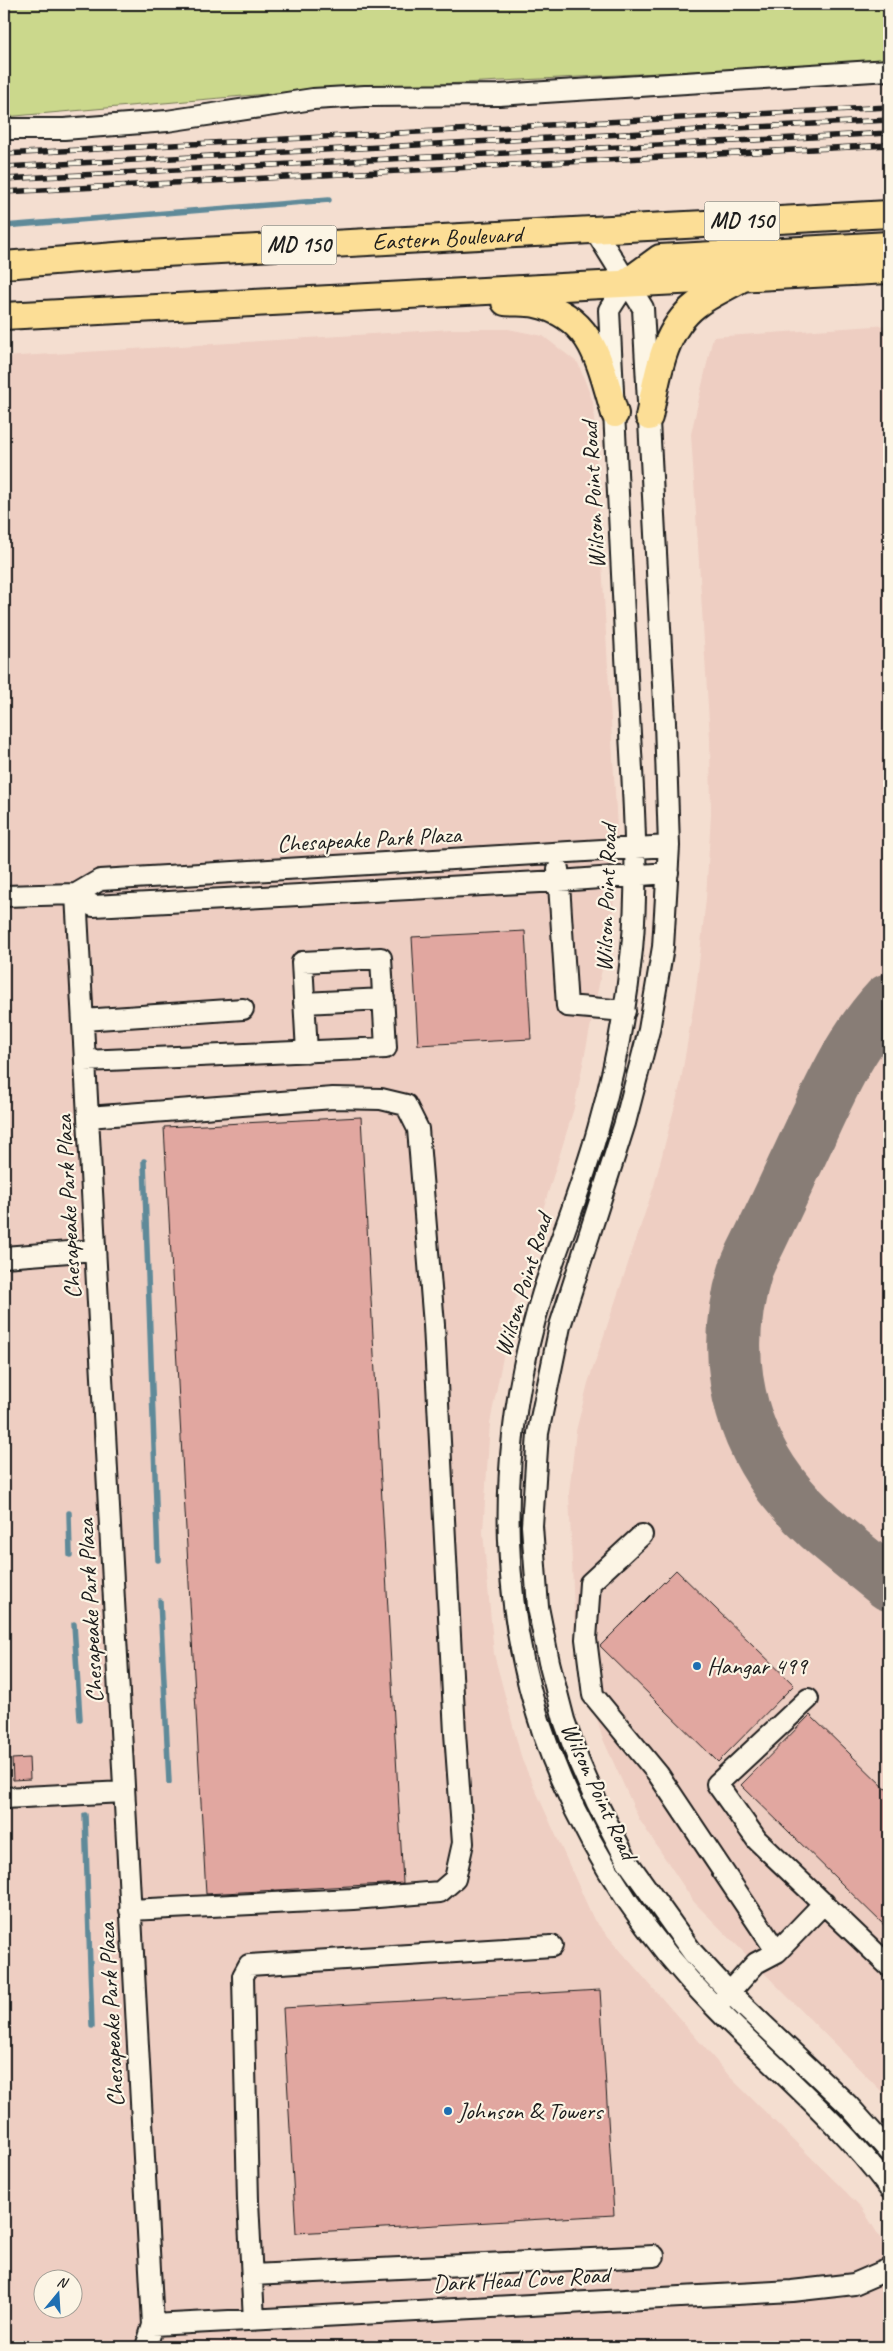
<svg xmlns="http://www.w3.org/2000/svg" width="893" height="2351" viewBox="0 0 893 2351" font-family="Caveat,sans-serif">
	<rect width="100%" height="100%" fill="#f4ded0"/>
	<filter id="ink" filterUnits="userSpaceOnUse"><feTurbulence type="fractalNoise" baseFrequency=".02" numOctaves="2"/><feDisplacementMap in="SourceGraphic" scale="10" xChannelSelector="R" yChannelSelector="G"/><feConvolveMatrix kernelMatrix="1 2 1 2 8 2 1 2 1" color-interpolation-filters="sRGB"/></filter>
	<g filter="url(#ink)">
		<path fill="#eecec2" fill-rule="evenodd" d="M889,325v1774l-195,-197 -55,-83 -37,-82 -27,-102 -6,-142 7,-62 12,-48 66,-197 26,-100 16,-95 10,-93 5,-83 -1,-77 -19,-304 22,-97z
			M452,329h56l35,7 35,27 15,39 24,426 -4,87 -39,193 -62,203 -22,112 -7,109 11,122 28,106 72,160 137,158 131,130 26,43 1,96h-885v-1990zM42,2278h30v30h-30z"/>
		<path fill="#cbd88c" stroke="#747a54" d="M4,4h885v57l-600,31 -285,25z"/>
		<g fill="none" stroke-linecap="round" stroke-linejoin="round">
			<path stroke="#5f8a99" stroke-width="5.5" d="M4,226l325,-26
				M144,1161l14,399
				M69,1513l1,42
				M160,1601l9,181
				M74,1624l6,95
				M85,1815l7,211"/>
			<path stroke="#887d76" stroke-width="54" d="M889,1000c-44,47 -67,109 -95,167 -10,22 -21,45 -32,68 -5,11 -12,23 -16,34 -23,75 -13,152 34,215 29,39 72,69 109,100"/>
		</g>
		<path fill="#e1a7a0" stroke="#1c1c1c" d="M525,931l6,108 -113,6 -6,-108z
			M361,1117l42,766 -197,11 -42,-767z
			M676,1570l118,115 -76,77 -118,-116z
			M810,1715l79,77v138l-148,-145z
			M29,1758l1,21 -17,1 -1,-21z
			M600,1990l14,225 -318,18 -13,-225z"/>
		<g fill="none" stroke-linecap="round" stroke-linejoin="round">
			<defs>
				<path id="minor" d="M4,129h60l103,-8 146,-22 52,-3 134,-1 390,-25
					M594,229l49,79 22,414 4,124 -6,101 -14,83 -24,93 -65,203 -22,107 -6,93 6,81 11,55 15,58 15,42 18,41 30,58 66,92 37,40 118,112 41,46
					M627,282l-18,28c7,128 13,257 19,386 4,84 12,169 4,253 -6,61 -17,121 -34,180 -15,55 -37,108 -55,163 -49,158 -48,335 18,487 37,86 87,160 152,226 59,61 125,115 176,183
					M558,869l9,137 58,5
					M76,894l77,1431 -7,22
					M76,894l17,12 466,-25 109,-8
					M4,896l72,-2 24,-14 569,-34
					M304,1003l80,-4
					M83,1020l160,-11
					M85,1061l301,-13 -5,-90 -79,4 5,90
					M88,1117l245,-19 48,1 25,6 12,24 16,196 21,408 8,110 -8,36 -15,13 -87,7 -223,11
					M4,1257l91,-7
					M642,1535l-52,48 -4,56 7,56 65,79 119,178
					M808,1699l-91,85 40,56 132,126
					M4,1798l120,-6
					M722,2001l34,-38 21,-11 47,-49
					M252,2275l402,-19
					M254,2320l-6,-119 -5,-225 6,-11 303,-19
					M153,2325l639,-34 62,-7 35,-15"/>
				<g id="major">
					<path id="s1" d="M4,265l124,-10 761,-41"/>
					<path d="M627,282l33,-24 229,-13"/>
					<path d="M505,302c10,1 21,0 31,2 58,13 64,61 79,110"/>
					<path d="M4,316l885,-46"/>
					<path d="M649,417c8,-38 13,-86 47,-112 13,-10 29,-17 43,-25"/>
				</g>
			</defs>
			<use href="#minor" stroke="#1c1c1c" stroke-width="24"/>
			<use href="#major" stroke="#1c1c1c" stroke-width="30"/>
			<use href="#minor" stroke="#fcf5e5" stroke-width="20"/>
			<use href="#major" stroke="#fcde96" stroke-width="26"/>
			<defs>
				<path id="rail" d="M4,154l885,-47
					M4,167l885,-47
					M4,179l885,-46
					M4,192l885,-47"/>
			</defs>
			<use href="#rail" stroke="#1c1c1c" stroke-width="5.5"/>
			<use href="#rail" stroke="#fcf5e5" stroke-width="4" stroke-dasharray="11" stroke-linecap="butt"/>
		</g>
	</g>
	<g fill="#1f6fb2" stroke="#fcf5e5" stroke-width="2">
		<circle cx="697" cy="1666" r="5"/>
		<circle cx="448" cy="2111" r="5"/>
	</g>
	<g text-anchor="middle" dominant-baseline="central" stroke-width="4.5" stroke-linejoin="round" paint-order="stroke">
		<g fill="#fcf5e5" stroke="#5f5d58" stroke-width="1">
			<rect x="704.5" y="201.5" width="75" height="39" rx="4"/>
			<rect x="261.5" y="225.5" width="75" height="39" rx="4"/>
		</g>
		<g font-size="22" font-weight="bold" fill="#1c1c1c">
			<text x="742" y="221">MD 150</text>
			<text x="299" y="245">MD 150</text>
		</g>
		<g font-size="24" fill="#1c1c1c" stroke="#fcf5e5">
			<text stroke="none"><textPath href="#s1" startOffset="444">Eastern Boulevard</textPath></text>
			<text transform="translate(593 495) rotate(-93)">Wilson Point Road</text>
			<text transform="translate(369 839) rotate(-3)">Chesapeake Park Plaza</text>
			<text transform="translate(606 898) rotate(-88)">Wilson Point Road</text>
			<text transform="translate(68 1207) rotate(-93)">Chesapeake Park Plaza</text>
			<text transform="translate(523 1285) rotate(-73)">Wilson Point Road</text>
			<text transform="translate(90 1611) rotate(-93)">Chesapeake Park Plaza</text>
			<text transform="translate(599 1791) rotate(65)">Wilson Point Road</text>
			<text transform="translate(111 2015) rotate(-93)">Chesapeake Park Plaza</text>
			<text transform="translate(521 2279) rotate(-3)">Dark Head Cove Road</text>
		</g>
		<g font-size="24" fill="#1c1c1c" stroke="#fcf5e5" text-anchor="start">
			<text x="707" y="1666">Hangar 499</text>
			<text x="458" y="2111">Johnson &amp; Towers</text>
		</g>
	</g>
	<rect width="893" height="2351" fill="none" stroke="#fcf5e5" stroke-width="20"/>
	<rect x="10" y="10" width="873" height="2331" fill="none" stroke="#1c1c1c" stroke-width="2" filter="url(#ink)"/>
	<g transform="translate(58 2294) rotate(18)"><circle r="24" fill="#fcf5e5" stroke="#a29e95"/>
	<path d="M0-4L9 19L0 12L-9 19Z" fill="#1f6fb2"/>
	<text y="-8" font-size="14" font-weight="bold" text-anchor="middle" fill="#1c1c1c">N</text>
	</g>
</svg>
